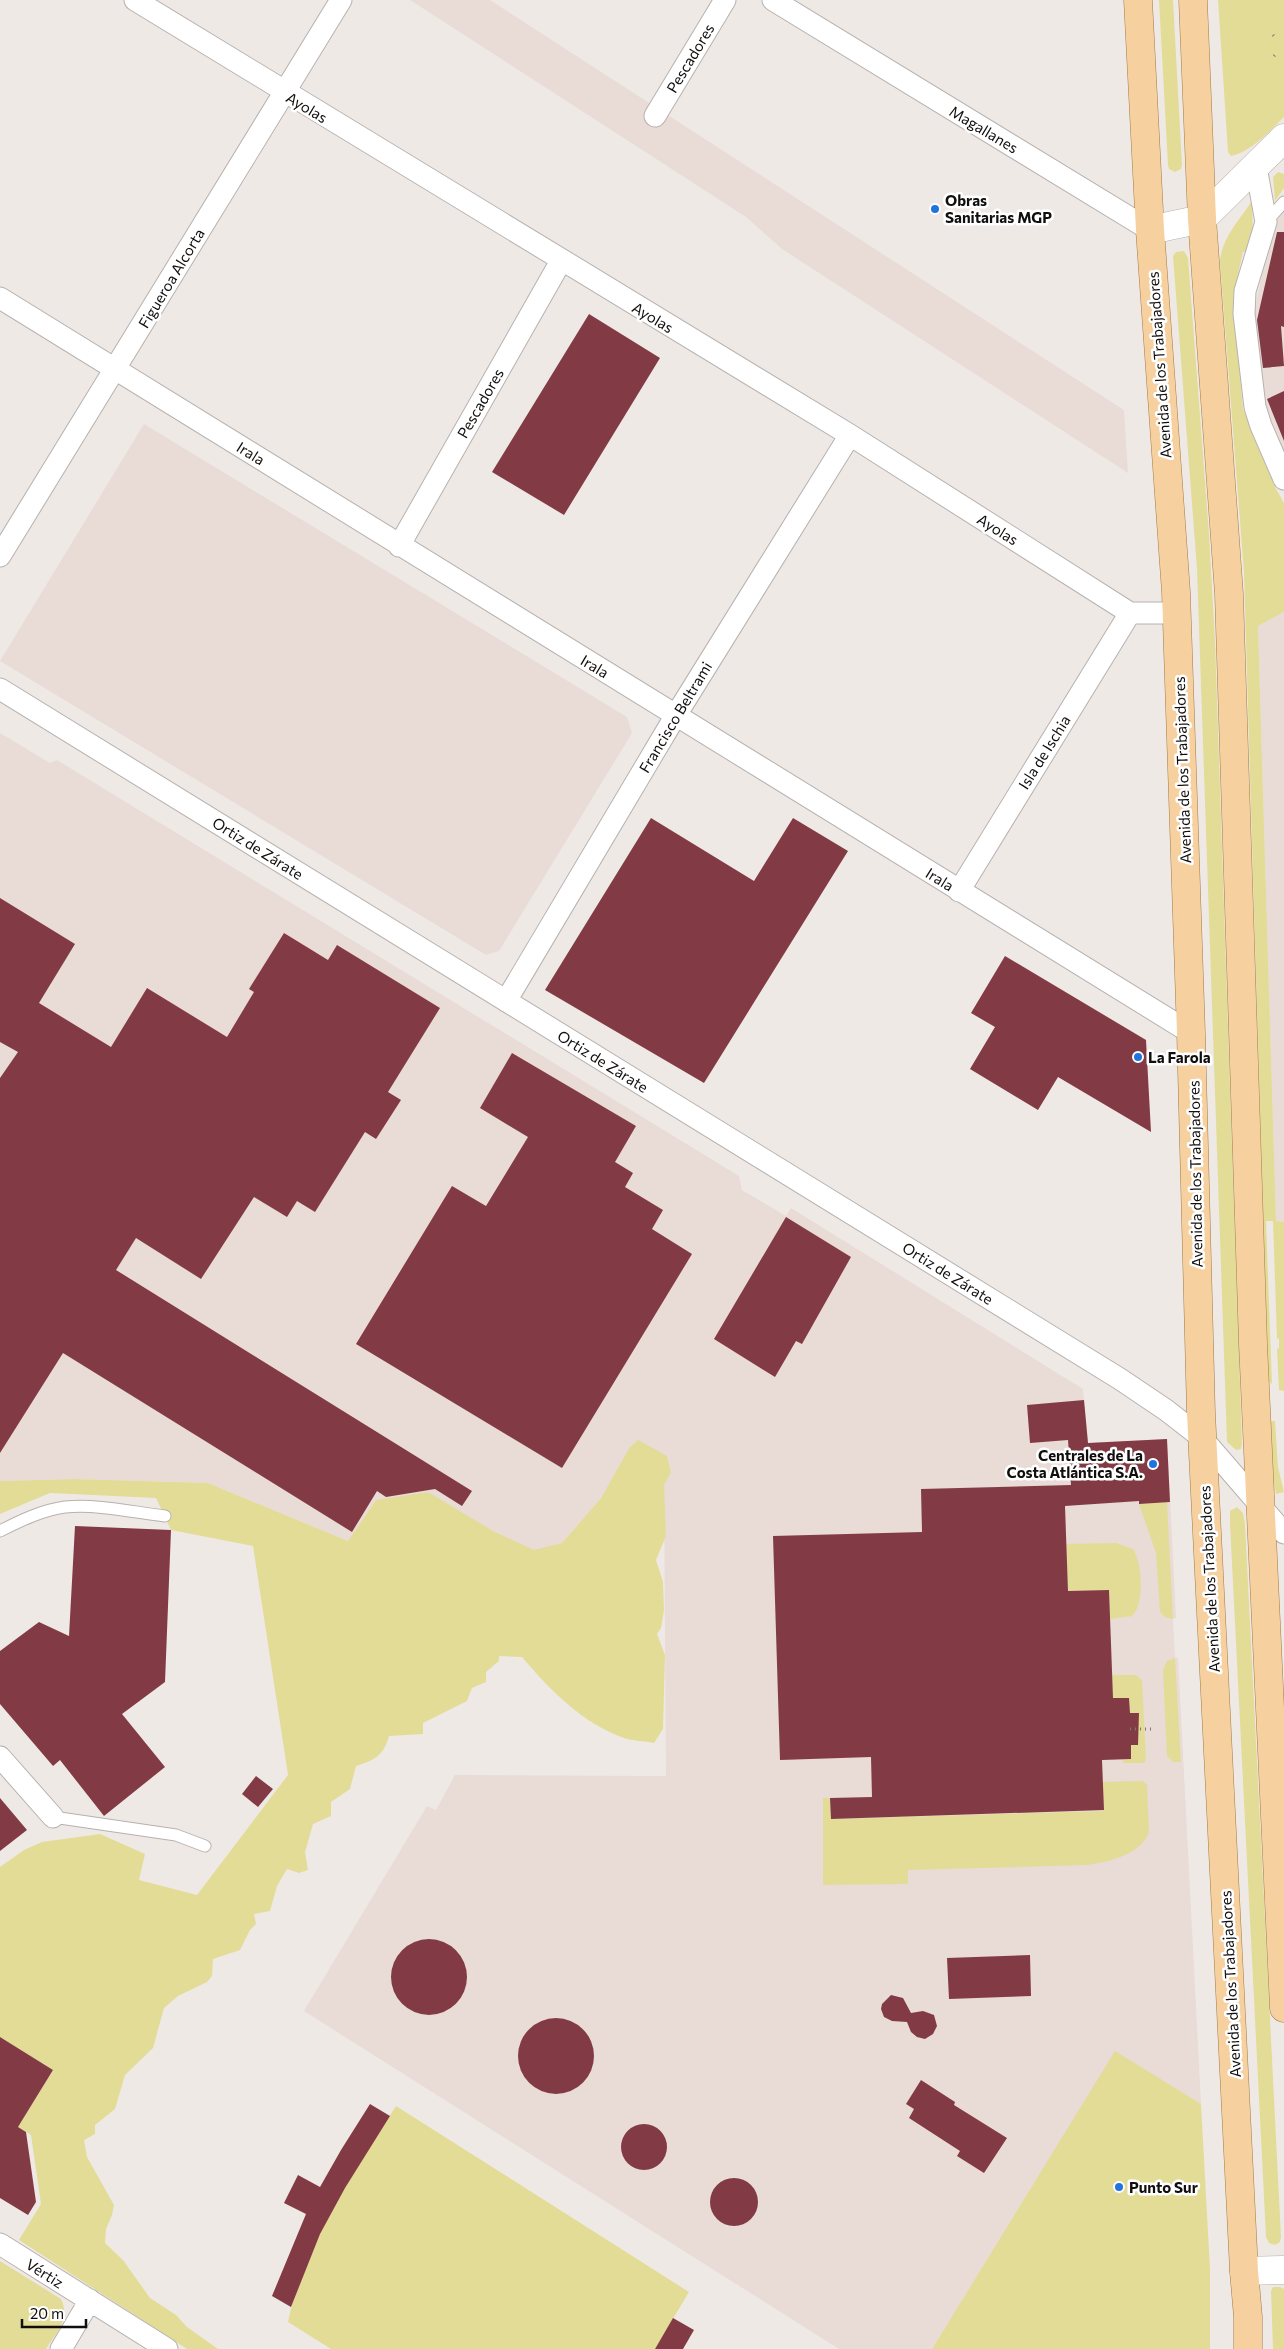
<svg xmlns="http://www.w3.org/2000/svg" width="1284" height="2349" viewBox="0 0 1284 2349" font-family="Commissioner,sans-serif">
	<rect width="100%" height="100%" fill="#efe9e6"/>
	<path fill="#e9dbd5" d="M410,0h80l634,410 4,63 -346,-224 -36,-32z
		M1284,212v241l-22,-51 -10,-82 21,-95z
		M144,424l483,293 5,16 -133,218 -13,4 -486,-294z
		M1284,612v610l-8,-1 -18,-595z
		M0,733l50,30 7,-3 682,416 3,14 44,26 5,-8 292,181 5,54 79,-4 9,179 -3,1 2,38 3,1 23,446 -86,-52 -183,297h-93l-535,-338 123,-205 9,4 19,-35 211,1 -2,-292 7,-12 -4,-16 -19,-9 -19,1 -28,50 -39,45 -31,10 -155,-53 -28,41 -140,-58 -133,-4 -75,2z"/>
	<path fill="#e3dc97" d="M1159,0h14l9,165 -1,4 -6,3 -6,-3 -1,-4z
		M1218,0h66v117c-14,14 -33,35 -53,39l-3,-4z
		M1278,172l6,2v14l-9,13 -2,-24z
		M1252,201l1,35 -3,15 -7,1 -10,44 10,113 32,78 9,16v109l-26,14 18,595 8,1v169l-5,-1 -2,-42 2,1v-11l-2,1 -4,-118h-7l6,163 -4,-3 -24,-808 -24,-311c1,-23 20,-43 32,-61z
		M1184,251l4,7 21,276 6,107 27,802 -1,6 -5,1 -9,-8 -30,-873 -24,-313 3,-4z
		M1270,1421h5l3,46 6,25 -8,2 -4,-22z
		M638,1440l29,16 4,16 -7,13 2,51 -10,24 7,22 1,28 -3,18 -4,6 8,21 -2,74 -9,14c-10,-2 -21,-2 -30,-5 -42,-15 -74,-48 -102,-81l-23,-1v5l-13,11v10l-14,6 -5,13 -44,22v11l-34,2c-5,19 -14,24 -33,30l-6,23 -19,13v14l-18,8 -8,28 3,18 -9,3 -12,-4 -10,17 -7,25 -16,3 2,10 -6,6 -10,20 -27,9 -1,17 -5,6 -29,14 -14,12 -11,40 -28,27 -10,34 -20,16v9l-11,6 3,17 27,48 -2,10 -6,14 -1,14 18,17 27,38 26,17 11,12 31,22h-31l-168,-109 22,-36 -10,-69 -16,-10 2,-3 3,2 33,-54 -53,-33v-170l24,-17 18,-8 58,-8 45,20 -6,26 58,15 91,-120 -35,-229 -82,-16 -15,-32 -106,-5 -50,21v-33l75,-2 133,4 140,58 28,-41 52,-8 65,39 41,19 28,-7 39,-45 28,-50z
		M1167,1502l6,117 -8,-2 -5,-5 -4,-59 -17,-49z
		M1237,1507l6,6 2,11 36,713 -1,5 -5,3 -6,-2 -3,-6 -36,-713v-13z
		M1116,1543l17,6c9,13 12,55 -1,67l-22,3 -1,-29 -41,1 -2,-47z
		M1175,1658l6,104h-8l-6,-6 -4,-86 4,-9z
		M1112,1675h24l6,5 4,79 -2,4h-21v-4l8,-1 -2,-60h-16z
		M1143,1781l4,4 2,47c-8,23 -41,30 -63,33l-178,5v14l-85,1v-87h7l1,21 272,-8v-29z
		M1115,2051l86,53 9,165v80h-278z
		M396,2106l293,186 -34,57h-324l-43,-27c16,-79 65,-149 108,-216z
		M0,2261l61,38c10,20 -5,34 -15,50h-46z
		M1273,2287h7l4,2v60h-11l-2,-58z"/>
	<path fill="#823b44" d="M1277,232h7v95l-3,-1 3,40 -21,2 -6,-48z
		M589,314l71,44 -96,157 -72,-43z
		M1284,391v50l-17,-42z
		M651,818l103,63 39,-63 55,33 -144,232 -159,-93z
		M0,898l75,46 -36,59 72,44 36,-59 80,49 27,-45 -5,-3 35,-56 44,27 9,-15 103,63 -52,84 13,8 -25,39 -11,-7 -50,80 -18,-11 -10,16 -33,-20 -53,82 -65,-41 -20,32 356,221 -10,15 -27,-17 -49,8 -9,-6 -25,41 -289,-179 -63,100v-375l18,-26 -18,-10z
		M1005,956l141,84 5,92 -93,-55 -20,33 -68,-41 25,-42 -24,-14z
		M512,1053l124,73 -21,36 18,11 -8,14 38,23 -11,19 40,25 -130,214 -206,-124 96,-158 34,20 42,-69 -48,-29z
		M786,1217l65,40 -49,87 -6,-3 -21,36 -61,-38z
		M1084,1400l4,43 79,-4 3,63 -31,2v-3l-74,5 3,85 41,-1 4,108h16l1,15h9l-1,32h-7v14l-29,1 2,50 -273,9 -1,-21 42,-1 -1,-40 -91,3 -7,-224 149,-4 -1,-43 150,-4 -3,-45 -38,3 -3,-38z
		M75,1526l96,4 -6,152 -43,32 43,53 -61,49 -44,-56 -7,6 -53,-62v-53l39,-29 30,14z
		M256,1776l17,13 -15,18 -16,-13z
		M0,1798l27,32 -27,21z
		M391 1977a38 38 0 1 1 76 0a38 38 0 1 1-76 0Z
		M1030,1955l1,41 -82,3 -2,-41z
		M891,1995l12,3 8,15 12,-2 11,4 3,11 -4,8 -8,5 -8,-2 -6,-5 -4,-10 -15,-1 -8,-4 -3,-8 1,-5z
		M518 2056a38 38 0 1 1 76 0a38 38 0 1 1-76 0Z
		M0,2037l53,33 -35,57 8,5 10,70 -8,13 -28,-17z
		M921,2080l34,22 -1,3 53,33 -23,35 -27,-17 3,-5 -51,-33 5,-9 -8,-5z
		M370,2104l20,12 -45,72 -25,46 -29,73 -19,-11 34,-82 -22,-11 14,-28 22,12 21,-37z
		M621 2147a23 23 0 1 1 46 0a23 23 0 1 1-46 0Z
		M710 2202a24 24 0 1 1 48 0a24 24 0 1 1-48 0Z
		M673,2318l21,12 -11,19h-28z"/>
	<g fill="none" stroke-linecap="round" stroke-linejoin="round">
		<defs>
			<path id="lane" d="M1266,222l18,-20
				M0,1531c20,-10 42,-21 65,-24 33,-3 67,5 100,9
				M53,1817l123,18 29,11"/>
			<path id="street" d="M135,0l715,435 280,178h47
				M773,0l377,230
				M655,116l70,-116
				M1256,167l10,55 -21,69 -1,23 11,93 6,19 23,53
				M0,298l1191,735
				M399,546l162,-285
				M0,556l341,-556
				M0,689l1120,690 46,31 36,28 82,95
				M959,891l171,-278
				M506,1001l170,-286 174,-280
				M0,1757l53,60
				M0,2244l167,105
				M61,2349l29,-49"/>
			<path id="secondary" d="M1150,230l52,-11 82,-81
				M1244,2271l40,-1"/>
			<path id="primary" d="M1138,0l12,230 26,362 15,441 10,380 43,858 4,46v32
				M1193,0l9,219 27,375 24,750 31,664"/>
		</defs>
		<use href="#lane" stroke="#b7b1af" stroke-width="13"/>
		<use href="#street" stroke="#b7b1af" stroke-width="23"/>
		<use href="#secondary" stroke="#b7b1af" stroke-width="29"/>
		<use href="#primary" stroke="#a27a43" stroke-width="29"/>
		<path stroke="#7c7876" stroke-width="3" stroke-dasharray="1 4" stroke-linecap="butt" d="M1273,35l2,2
			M1274,56l2,-2
			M1130,1729h25"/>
		<use href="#lane" stroke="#fff" stroke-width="11"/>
		<use href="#street" stroke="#fff" stroke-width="21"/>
		<use href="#secondary" stroke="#fff" stroke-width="28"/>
		<use href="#primary" stroke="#f6d19f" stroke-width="28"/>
	</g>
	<g fill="#2074de" stroke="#fff" stroke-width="2">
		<circle cx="935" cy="209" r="5"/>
		<circle cx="1138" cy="1057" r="5"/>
		<circle cx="1153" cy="1464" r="5"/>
		<circle cx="1119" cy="2187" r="5"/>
	</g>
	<g text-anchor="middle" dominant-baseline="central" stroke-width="5" stroke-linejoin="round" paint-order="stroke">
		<g font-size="15" fill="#110f0e" stroke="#fff">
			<text transform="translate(690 58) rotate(-59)">Pescadores</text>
			<text transform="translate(307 107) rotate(31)">Ayolas</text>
			<text transform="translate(984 129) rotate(31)">Magallanes</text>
			<text transform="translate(171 278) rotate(-59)">Figueroa Alcorta</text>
			<text transform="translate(653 317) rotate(31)">Ayolas</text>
			<text transform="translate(1159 365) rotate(-94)">Avenida de los Trabajadores</text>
			<text transform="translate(480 403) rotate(-60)">Pescadores</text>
			<text transform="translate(251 453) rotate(32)">Irala</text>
			<text transform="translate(998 529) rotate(32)">Ayolas</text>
			<text transform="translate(595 666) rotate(31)">Irala</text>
			<text transform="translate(675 717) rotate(-59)">Francisco Beltrami</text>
			<text transform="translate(1044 752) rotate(-58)">Isla de Ischia</text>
			<text transform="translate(1182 770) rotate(-92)">Avenida de los Trabajadores</text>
			<text transform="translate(258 848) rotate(32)">Ortiz de Zárate</text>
			<text transform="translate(940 879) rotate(32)">Irala</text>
			<text transform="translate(603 1061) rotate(32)">Ortiz de Zárate</text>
			<text transform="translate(1195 1174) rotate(-91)">Avenida de los Trabajadores</text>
			<text transform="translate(948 1273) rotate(32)">Ortiz de Zárate</text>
			<text transform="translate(1209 1579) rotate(-93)">Avenida de los Trabajadores</text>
			<text transform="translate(1230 1984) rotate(-93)">Avenida de los Trabajadores</text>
			<text transform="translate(45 2273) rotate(32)">Vértiz</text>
		</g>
		<g font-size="15" font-weight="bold" fill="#110f0e" stroke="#fff" text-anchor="start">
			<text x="945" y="200">Obras<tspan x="945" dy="17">Sanitarias MGP</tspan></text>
			<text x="1148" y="1057">La Farola</text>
			<text x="1143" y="1455" text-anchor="end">Centrales de La<tspan x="1143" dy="17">Costa Atlántica S.A.</tspan></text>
			<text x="1129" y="2187">Punto Sur</text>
		</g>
	</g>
	<path d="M22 2319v8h64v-8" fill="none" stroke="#110f0e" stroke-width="2.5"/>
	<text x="30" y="2319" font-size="15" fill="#110f0e" stroke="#ffffff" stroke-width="4" paint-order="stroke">20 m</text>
</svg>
